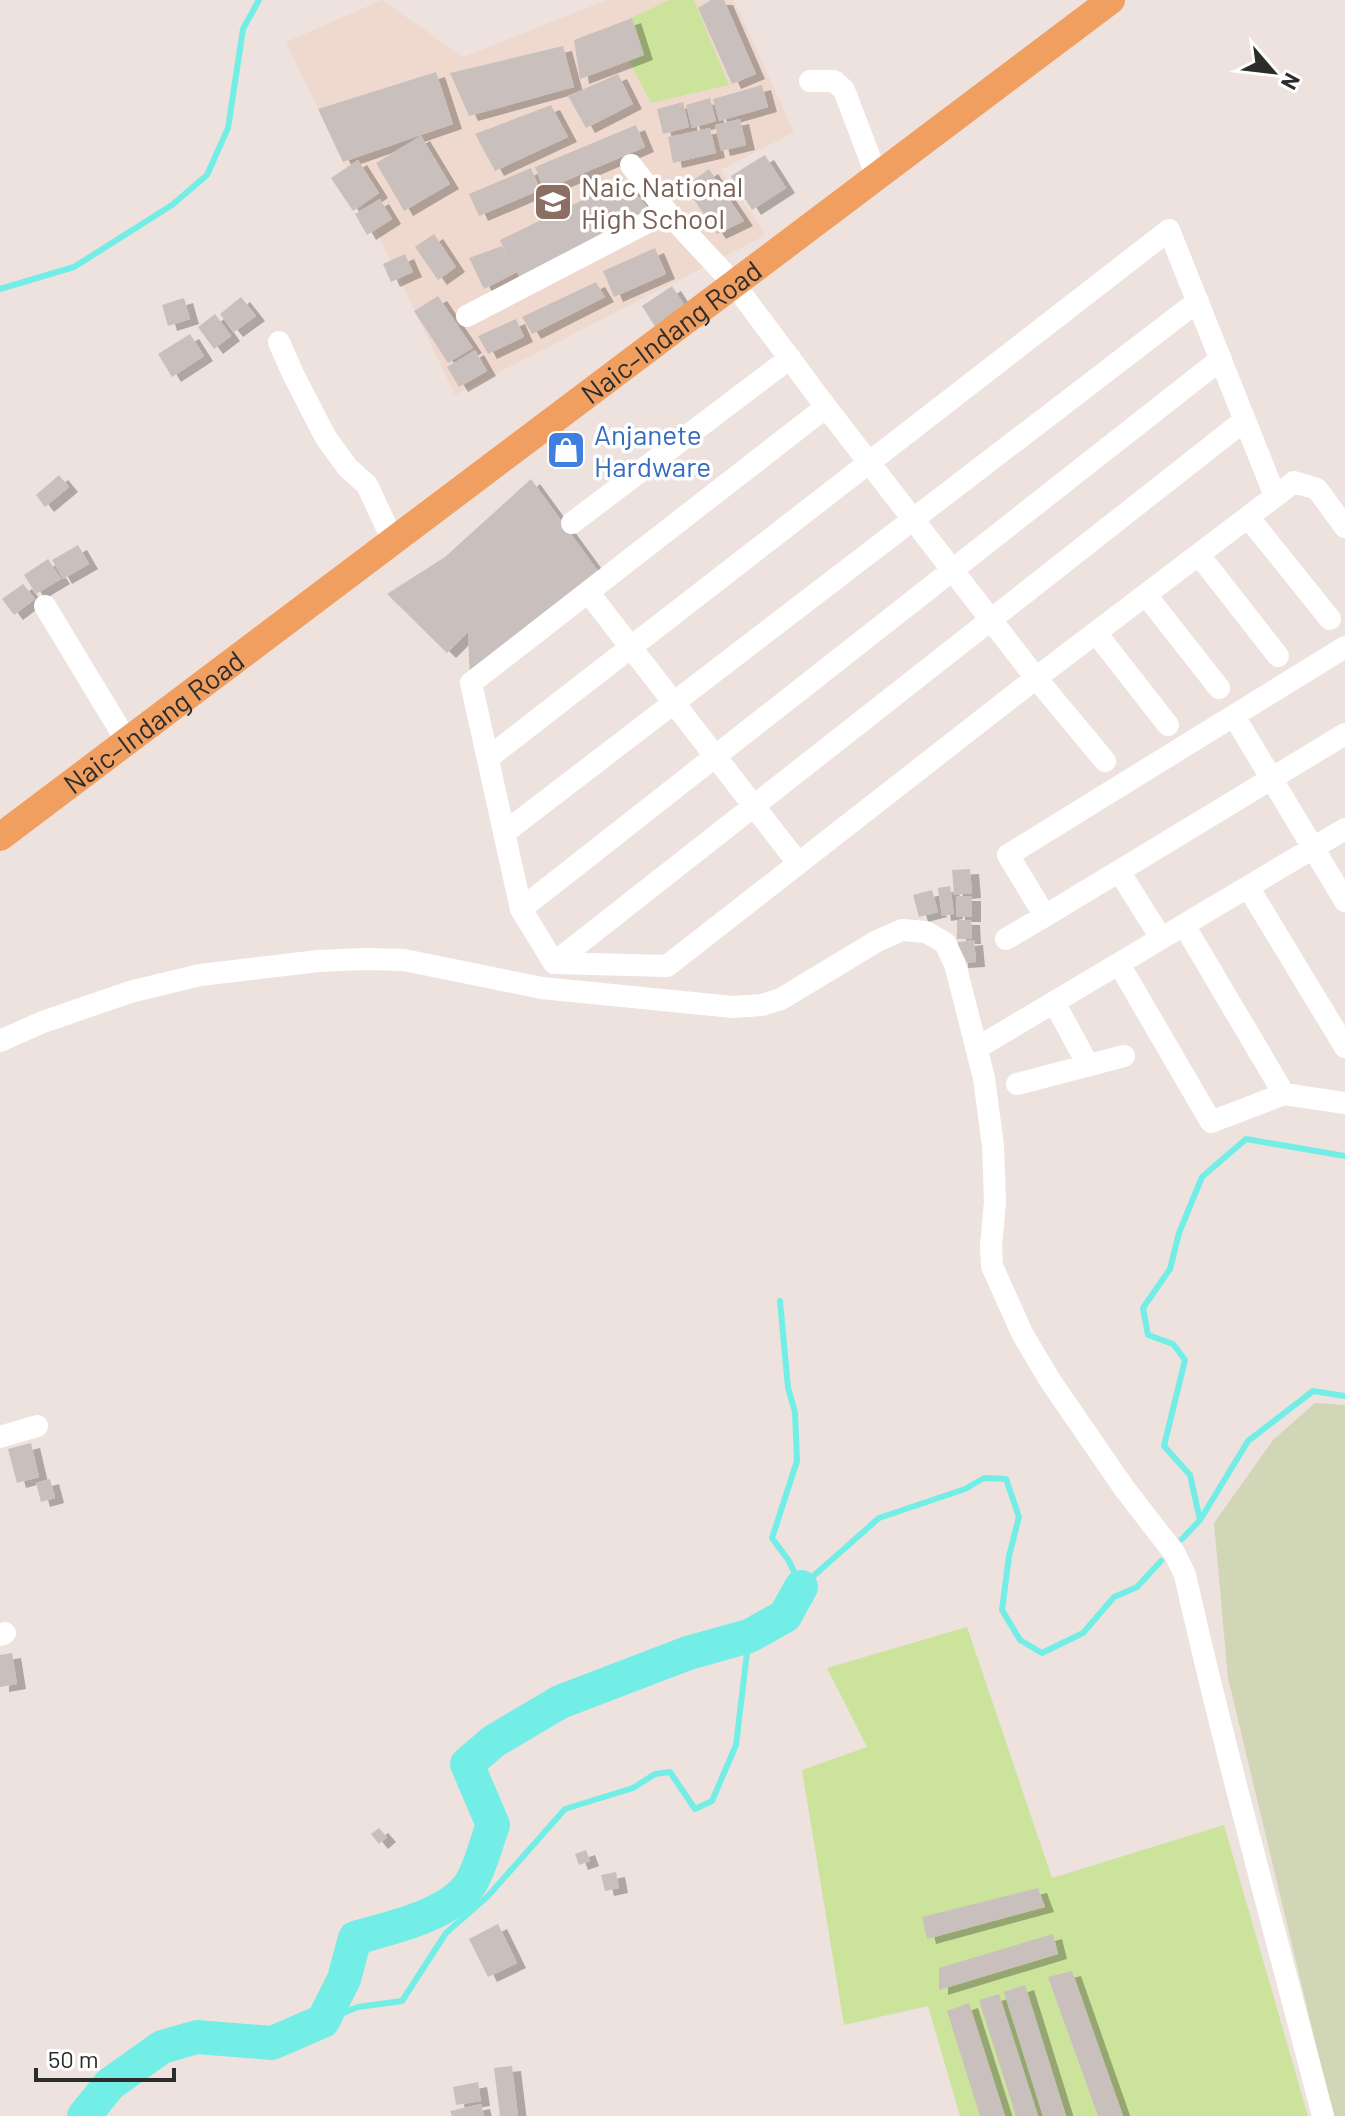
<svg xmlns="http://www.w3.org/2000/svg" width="1345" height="2116" viewBox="0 0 1345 2116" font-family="Barlow,sans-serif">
	<defs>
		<filter id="shadow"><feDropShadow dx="9" dy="5" stdDeviation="0" flood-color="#0004"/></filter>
	</defs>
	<rect width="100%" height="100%" fill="#ede2de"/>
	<path fill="#efd9ce" d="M382,0l81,57 144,-57h127l60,132 -73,38 45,65 -311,160 -169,-353z"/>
	<path fill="#cce39c" d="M670,0h24l35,85 -78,18 -22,-42 15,-6 -14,-37z
		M967,1627l85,251 172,-53 84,291h-348l-32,-110 -84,19 -42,-255 65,-23 -40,-79z"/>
	<path fill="#d1d7b6" d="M1315,1403l30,2v711h-12l-105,-438 -14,-155 59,-83z"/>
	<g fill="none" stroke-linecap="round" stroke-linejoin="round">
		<path stroke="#73eee6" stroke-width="6" d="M0,289l74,-22 98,-62 35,-30 21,-47 15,-99 16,-29
			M780,1301l8,87 7,24 2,49 -25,77 17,23 12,26 78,-69 86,-29 19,-11 22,1 13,38 -10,39 -7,54 18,30 22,13 41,-20 31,-36 23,-10 24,-26
			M1200,1520l-10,-45 -26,-29 21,-86 -12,-16 -25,-9 -5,-27 27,-39 9,-36 23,-56 44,-38 99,17
			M1182,1539l18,-19 48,-79 65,-50 32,5
			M323,2021l35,-14 44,-6 44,-68 42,-37 77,-87 68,-21 22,-14 15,-2 25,37 17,-8 24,-56 13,-109"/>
		<path stroke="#73eee6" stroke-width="34" d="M84,2116l26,-32 52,-37 35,-10 75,6 51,-22 21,-42 11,-41c35,-10 96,-23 116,-55 10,-17 15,-40 22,-58l-26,-61 27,-23 66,-39 128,-49 61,-17 36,-20 16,-29"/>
	</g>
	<path fill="#c9c0bd" filter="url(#shadow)" d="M711,0h13l32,74 -24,10 -34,-76z
		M632,18l12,37 -64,24 -6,-39z
		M563,46l11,41 -105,29 -19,-43z
		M436,72l17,52 -110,38 -25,-53z
		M618,74l15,30 -47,24 -18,-32z
		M762,85l6,22 -49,14 -6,-22z
		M710,98l6,23 -24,7 -6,-23z
		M683,102l6,25 -26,7 -6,-25z
		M551,105l17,32 -73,34 -20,-37z
		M740,119l6,26 -25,6 -6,-26z
		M636,125l9,22 -101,43 -9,-23z
		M710,128l6,25 -43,10 -5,-26z
		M421,136l29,48 -46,27 -28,-48z
		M765,155l21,33 -34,22 -21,-34z
		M358,160l21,33 -26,18 -22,-33z
		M531,168l9,22 -61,26 -10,-22z
		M709,169l35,52 -27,13 -32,-48z
		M624,180l25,29 -128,70 -4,-7 -33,17 -15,-31 33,-12 5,9 -7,-15z
		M380,199l12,20 -25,16 -12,-21z
		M434,234l22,33 -18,13 -23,-33z
		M655,248l11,26 -52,23 -11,-26z
		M405,254l8,18 -22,10 -8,-18z
		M596,282l9,15 -73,37 -10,-17z
		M672,286l14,22 -30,20 -14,-22z
		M438,296l35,52 -25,15 -34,-52z
		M241,297l15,19 -22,16 -14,-18z
		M184,298l6,21 -22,7 -6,-21z
		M215,314l16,22 -17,13 -16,-22z
		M516,319l8,18 -36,17 -10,-18z
		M190,334l14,22 -32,21 -14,-23z
		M475,350l12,21 -28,16 -12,-20z
		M59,475l10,12 -24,20 -9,-12z
		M531,479l72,99 -133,104 -2,-50 -21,21 -60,-59 58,-37z
		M78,545l11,19 -26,15 -11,-19z
		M48,559l13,20 -25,15 -12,-19z
		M23,584l12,15 -21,16 -12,-16z
		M970,869l2,24 -18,2 -2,-25z
		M950,886l4,28 -12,2 -4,-28z
		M932,890l6,22 -19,5 -6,-22z
		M956,896h16v21h-16z
		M957,920h14l1,19h-15z
		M974,940l2,22 -17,1 -1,-21z
		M31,1443l8,34 -22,6 -9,-34z
		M50,1479l5,19 -14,4 -5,-19z
		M12,1653l5,31 -17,3v-32z
		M379,1828l8,9 -8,7 -8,-10z
		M586,1850l4,11 -11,4 -4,-11z
		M616,1872l3,16 -14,3 -4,-16z
		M1038,1888l7,19 -118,32 -5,-22z
		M498,1924l19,39 -29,14 -19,-38z
		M1053,1934l5,20 -119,36v-22z
		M1072,1971l51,145h-25l-50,-139z
		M1025,1985l41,131h-23l-39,-124z
		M999,1994l39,122h-22l-37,-116z
		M969,2003l36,113h-25l-33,-105z
		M512,2066l6,50h-18l-6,-48z
		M478,2082l3,19 -25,4 -3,-18z
		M481,2104l3,12h-32l-2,-5z"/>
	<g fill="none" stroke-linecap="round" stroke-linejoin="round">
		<path stroke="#fff" stroke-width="22" d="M810,81h24l10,9 33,87
			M631,165l36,47 67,72 92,123 210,271 69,83
			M467,316l200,-104
			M279,342l14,32 33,64 22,30 19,17 26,56
			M826,407l-355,276 50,226 33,54 113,3 369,-288 258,-196 23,7 28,38
			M1248,517l82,102
			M572,523l218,-165
			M1199,555l79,101
			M588,592l210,271
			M1146,595l73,93
			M45,606l81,134
			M1096,633l72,92
			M1345,647l-337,208 37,61 300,-182
			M1234,716l111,185
			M488,758l681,-528 106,266
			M504,833l694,-532
			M1119,871l42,67
			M1248,887l97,160
			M521,909l700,-550
			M1184,925l100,169
			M1006,939l39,-23
			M554,963l691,-543
			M1119,964l92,158 73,-28 61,9
			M1054,1002l34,63
			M0,1041l43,-19 87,-30 70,-17 118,-14 48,-2 38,1 138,28 191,19 29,-2 19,-6 96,-58 25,-11 24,2 19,11 10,21 29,114 9,68 2,56 -4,44 1,20 30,67 27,46 75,109 51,66 10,21c41,182 91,361 138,541
			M977,1048l368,-219
			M1017,1084l107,-28
			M0,1437l37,-11
			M0,1635l5,-2"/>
		<path stroke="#f09f61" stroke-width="28" id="s1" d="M0,837l1111,-837"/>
	</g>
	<defs>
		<symbol id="school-square" viewBox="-11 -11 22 22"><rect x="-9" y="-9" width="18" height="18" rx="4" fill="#8d6e63" stroke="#fff"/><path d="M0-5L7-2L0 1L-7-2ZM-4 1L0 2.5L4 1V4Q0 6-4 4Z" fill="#fff"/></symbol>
		<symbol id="shop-square" viewBox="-11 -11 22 22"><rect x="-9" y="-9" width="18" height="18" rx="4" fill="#3f7fe0" stroke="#fff"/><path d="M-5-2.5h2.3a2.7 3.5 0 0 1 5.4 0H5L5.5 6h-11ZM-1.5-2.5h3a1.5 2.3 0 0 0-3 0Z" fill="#fff"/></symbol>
	</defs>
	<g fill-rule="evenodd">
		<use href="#school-square" x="531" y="180" width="44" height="44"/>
		<use href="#shop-square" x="544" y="428" width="44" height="44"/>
	</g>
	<g text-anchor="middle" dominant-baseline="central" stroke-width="7" stroke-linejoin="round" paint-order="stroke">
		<g font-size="28" fill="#785e54" stroke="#fff" text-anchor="start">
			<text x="581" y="186">Naic National<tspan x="581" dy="32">High School</tspan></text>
		</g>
		<g font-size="28" fill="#2c2c2c" stroke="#fff">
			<text stroke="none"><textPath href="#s1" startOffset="840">Naic–Indang Road</textPath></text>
			<text stroke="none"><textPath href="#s1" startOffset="192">Naic–Indang Road</textPath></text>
		</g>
		<g font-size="28" fill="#366cbe" stroke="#fff" text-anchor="start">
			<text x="594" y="434">Anjanete<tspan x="594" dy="32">Hardware</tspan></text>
		</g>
	</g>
	<g transform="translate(1273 72) rotate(118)" stroke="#ffffff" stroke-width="6" paint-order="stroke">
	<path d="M0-6L14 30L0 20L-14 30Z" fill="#2c2c2c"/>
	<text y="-12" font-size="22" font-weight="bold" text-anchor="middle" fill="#2c2c2c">N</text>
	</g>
	<path d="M36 2068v12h138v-12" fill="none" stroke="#2c2c2c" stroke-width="4"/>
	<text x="48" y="2068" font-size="24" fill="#2c2c2c" stroke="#ffffff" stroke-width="6" paint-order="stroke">50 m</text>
</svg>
